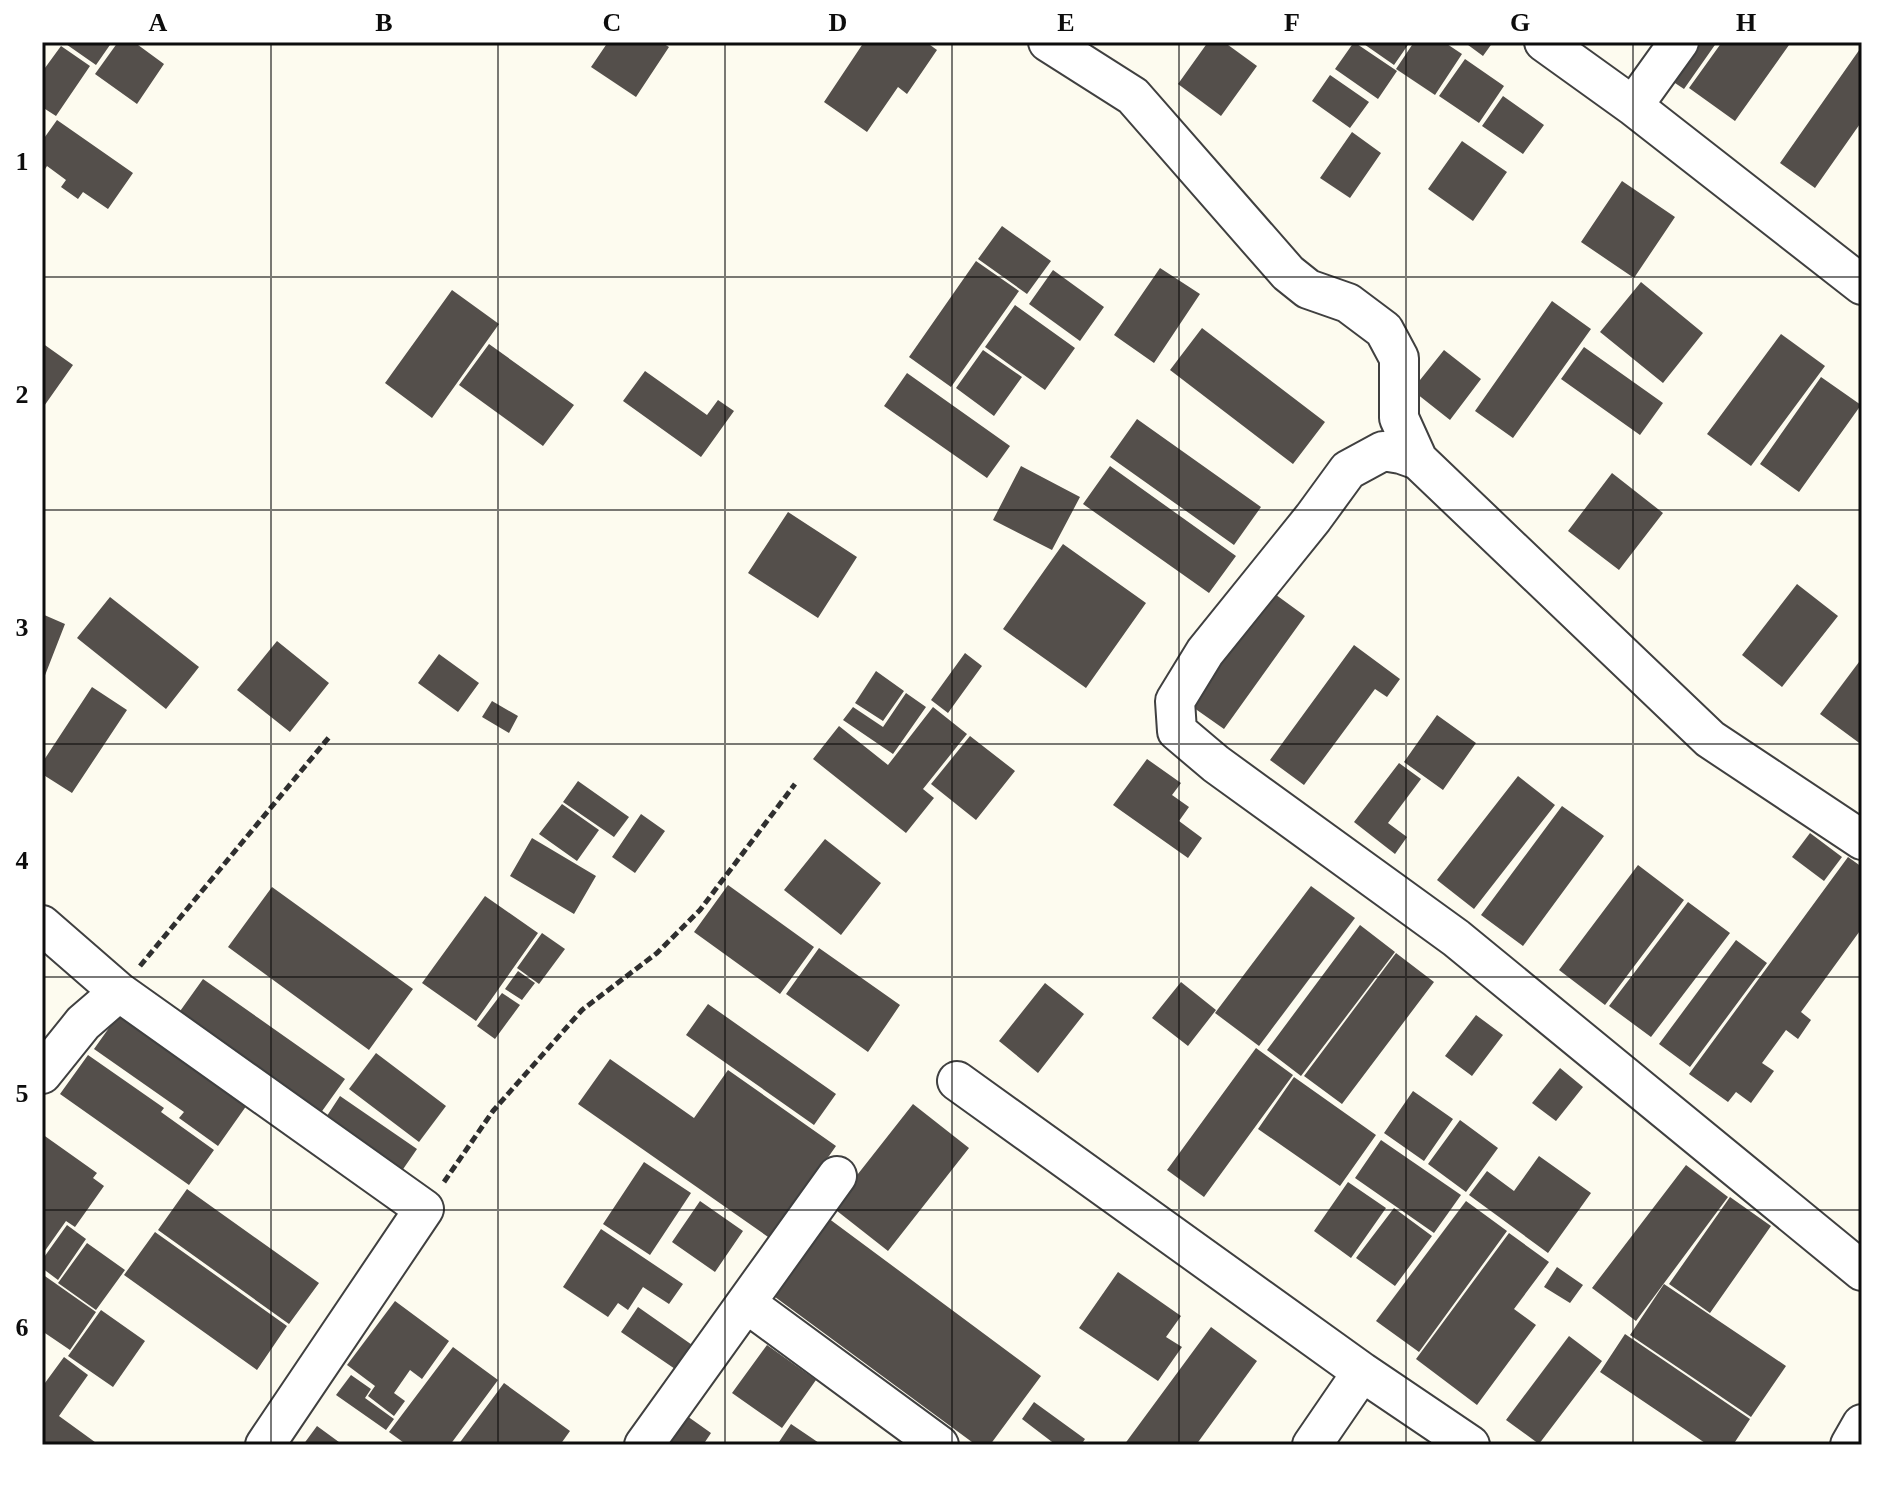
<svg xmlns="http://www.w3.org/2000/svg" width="1904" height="1487" viewBox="0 0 1904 1487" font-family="Georgia,serif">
	<rect width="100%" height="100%" fill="#fdfbef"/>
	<path fill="#544f4b" d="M63,42h49l-16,23z
		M118,42h16l30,22 -27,40 -42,-30z
		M608,42h53l8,5 -33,50 -45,-30z
		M864,42h62l11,8 -30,44 -9,-7 -31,45 -43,-30z
		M1208,42h16l33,24 -36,50 -43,-32z
		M1354,42l43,29 -19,28 -43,-30z
		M1361,42h49l-16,23z
		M1414,42h30l18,12 -27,41 -39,-26z
		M1464,42h29l-10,14z
		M1686,42h31l-33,47 -21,-14z
		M1722,42h63l4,3 -54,76 -46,-33z
		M61,46l29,20 -34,50 -14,-9v-35z
		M1862,46v75l-47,67 -35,-25z
		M1465,59l39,27 -25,37 -40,-27z
		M1330,75l39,27 -19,26 -38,-27z
		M1503,96l41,29 -21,29 -41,-28z
		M57,120l76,53 -25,36 -25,-17 -5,7 -17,-12 5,-7 -19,-14 -5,8v-33z
		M1352,132l29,21 -31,45 -30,-20z
		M1462,141l45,31 -34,49 -45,-32z
		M1622,181l53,36 -41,61 -53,-36z
		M1002,226l49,35 -24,33 -49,-35z
		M976,261l43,30 -68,96 -42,-30z
		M1160,268l40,26 -46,69 -40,-28z
		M1053,270l51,37 -24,34 -51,-37z
		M1641,282l62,51 -40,50 -63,-51z
		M452,290l47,34 -67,94 -47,-35z
		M1552,301l39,28 -78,109 -38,-27z
		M1015,305l60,43 -30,42 -60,-43z
		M1202,328l123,94 -32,42 -123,-94z
		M1781,334l44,32 -74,100 -44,-32z
		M42,343l31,22 -31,44z
		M489,344l85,61 -31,41 -84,-61z
		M1584,347l79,56 -23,32 -79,-56z
		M983,350l39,27 -28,39 -38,-28z
		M1444,350l37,29 -31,41 -38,-30z
		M645,371l62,44 11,-15 16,11 -33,46 -78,-56z
		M907,373l103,73 -23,32 -103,-72z
		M1821,377l40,28 -62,87 -39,-28z
		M1137,419l124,88 -27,38 -124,-88z
		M1021,466l59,31 -28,53 -59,-30z
		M1110,466l126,90 -27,37 -126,-89z
		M1612,473l51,40 -44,57 -51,-39z
		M788,512l69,45 -39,61 -70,-45z
		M1063,544l83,59 -60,85 -83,-59z
		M1797,584l41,32 -56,71 -40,-32z
		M1268,589l37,27 -81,113 -37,-26z
		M110,597l89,70 -33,42 -89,-71z
		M42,614l23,10 -23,59z
		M277,641l52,42 -39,49 -53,-42z
		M1354,645l46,34 -13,18 -12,-8 -71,96 -34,-25z
		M965,653l17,13 -34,47 -17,-13z
		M439,654l40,29 -21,29 -40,-29z
		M1862,658v87l-42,-31z
		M876,671l28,20 -21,30 -28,-18z
		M92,687l35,23 -55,83 -30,-19v-11z
		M906,693l20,14 -33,47 -50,-34 10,-13 30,20z
		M492,701l26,15 -9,17 -27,-16z
		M933,707l34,27 -44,55 11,9 -28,35 -93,-74 26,-33 49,39z
		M1437,715l39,28 -33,47 -39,-28z
		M970,736l45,35 -39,49 -45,-36z
		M1147,759l34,24 -9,12 17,12 -10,14 23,17 -14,20 -75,-53z
		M1399,763l22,16 -33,44 19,14 -12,17 -41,-32z
		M1518,776l37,29 -81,104 -37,-29z
		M578,781l51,36 -15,20 -51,-35z
		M562,804l37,26 -22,31 -38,-27z
		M1562,806l42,30 -81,110 -42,-31z
		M641,814l24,17 -30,42 -23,-16z
		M1810,833l32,24 -18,24 -32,-24z
		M532,838l64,38 -22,38 -64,-38z
		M825,839l56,44 -40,52 -57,-45z
		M1848,857l14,10v61l-61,84 10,8 -13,19 -12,-9 -24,33 12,8 -23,32 -15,-11 -8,10 -39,-28z
		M1638,865l46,35 -79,105 -46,-35z
		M728,885l86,62 -34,47 -86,-62z
		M1311,886l44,32 -96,128 -44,-33z
		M272,887l141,102 -44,61 -141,-103z
		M485,896l53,37 -62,88 -54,-38z
		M1688,902l42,31 -79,104 -42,-31z
		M1360,925l35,27 -94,124 -34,-26z
		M542,933l23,16 -26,35 -22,-16z
		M1736,940l31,23 -77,104 -31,-23z
		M819,948l81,57 -32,47 -82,-58z
		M1396,953l38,29 -92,122 -38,-28z
		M518,971l17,12 -13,17 -17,-11z
		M203,979l142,100 -25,35 -142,-100z
		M1181,982l35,28 -28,36 -36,-28z
		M1045,983l39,31 -46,59 -39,-32z
		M502,993l18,12 -25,34 -18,-13z
		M126,1004l128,91 -36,51 -39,-28 5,-6 -90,-63z
		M708,1004l128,90 -22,31 -128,-90z
		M1476,1015l27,20 -31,41 -27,-20z
		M1256,1048l37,27 -89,122 -37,-27z
		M376,1053l70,53 -27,36 -70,-53z
		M88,1055l76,53 -3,4 53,38 -25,35 -129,-91z
		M610,1059l84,59 34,-48 108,76 -65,93 -193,-135z
		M1560,1068l23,19 -27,34 -24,-18z
		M1294,1077l82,58 -36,51 -82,-57z
		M1413,1091l40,28 -29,42 -40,-28z
		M340,1096l77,53 -18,26 -76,-53z
		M913,1104l56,44 -81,103 -56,-44z
		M1460,1120l38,28 -32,44 -38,-28z
		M42,1134l55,39 -4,5 11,8 -29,41 -9,-6 -24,34z
		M1381,1140l80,55 -27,38 -79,-55z
		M1539,1156l52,37 -43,60 -79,-58 18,-24 27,20z
		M644,1162l47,31 -41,62 -47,-31z
		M1686,1165l42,32 -92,124 -44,-33z
		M1348,1182l38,26 -35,50 -37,-27z
		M187,1189l132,94 -30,41 -131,-94z
		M1730,1197l41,29 -61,87 -41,-29z
		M700,1201l43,30 -28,41 -43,-30z
		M1466,1201l41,30 -88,121 -43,-31z
		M1394,1208l38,28 -37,50 -39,-28z
		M828,1218l213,158 -51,69h-14l-205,-151z
		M67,1225l19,14 -28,41 -16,-12v-8z
		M601,1229l82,55 -14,20 -26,-17 -15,23 -10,-7 -10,14 -45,-30z
		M155,1232l132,94 -30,44 -133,-95z
		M1509,1233l40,29 -35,47 22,16 -59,80 -61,-46z
		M87,1243l38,27 -29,40 -38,-27z
		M1557,1267l26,18 -13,18 -26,-16z
		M1118,1272l63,44 -15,21 16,10 -24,34 -79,-53z
		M42,1274l54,38 -26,38 -28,-19z
		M1664,1284l122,82 -35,51 -121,-82z
		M395,1301l54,40 -27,38 -12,-9 -16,23 11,8 -11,15 -26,-20 7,-10 -28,-21z
		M638,1307l57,40 -17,24 -57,-39z
		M101,1310l44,31 -32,46 -45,-31z
		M1211,1327l46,34 -61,84h-72z
		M1625,1334l125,85 -17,26h-25l-108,-73z
		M1569,1336l33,25 -63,83 -33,-24z
		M767,1345l49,35 -34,48 -50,-35z
		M453,1347l45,33 -48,65h-43l-18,-13z
		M64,1357l24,18 -29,41 40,29h-57v-58z
		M351,1375l20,14 -6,9 29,21 -8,11 -50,-35z
		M504,1383l66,48 -10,14h-102z
		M1034,1402l51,37 -4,6h-25l-34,-26z
		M680,1411l31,22 -8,12h-42z
		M791,1424l31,21h-45z
		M317,1426l26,19h-40z"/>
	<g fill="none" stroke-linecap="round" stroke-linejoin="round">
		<defs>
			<path id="minor" d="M1048,42l85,54 155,177 20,16 40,14 36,27 15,28v60l19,42 292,279 152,101
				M1544,42l89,64 229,179
				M1633,106l46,-64
				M1418,460l-17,-6 -18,-3 -35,19 -35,48 -108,134 -30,49 2,30 39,33 240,174 406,333
				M42,925l77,67 305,217 -159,236
				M42,1074l41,-51 36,-31
				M957,1081l405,291 108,73
				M746,1303l193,142
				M644,1445l193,-269
				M1312,1445l50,-73
				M1850,1445l12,-21"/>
		</defs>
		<use href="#minor" stroke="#404040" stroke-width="42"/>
		<path stroke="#2f2f2f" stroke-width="5" stroke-dasharray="8 4" stroke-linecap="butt" d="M140,966l190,-230
			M444,1182l49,-71 89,-101 75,-57 43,-43 95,-126"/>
		<use href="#minor" stroke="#fff" stroke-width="38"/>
	</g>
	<path fill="none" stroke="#0d0d0d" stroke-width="2" stroke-opacity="0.55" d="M271,42v1403M498,42v1403M725,42v1403M952,42v1403M1179,42v1403M1406,42v1403M1633,42v1403M42,277h1820M42,510h1820M42,744h1820M42,977h1820M42,1210h1820"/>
	<rect width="1904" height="1487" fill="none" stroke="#ffffff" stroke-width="88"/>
	<rect x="44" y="44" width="1816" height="1399" fill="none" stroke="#0d0d0d" stroke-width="3"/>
	<g font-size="26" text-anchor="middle" font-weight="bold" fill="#0d0d0d">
		<text x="158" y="31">A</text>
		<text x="384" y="31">B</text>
		<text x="612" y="31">C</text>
		<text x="838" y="31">D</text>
		<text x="1066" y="31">E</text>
		<text x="1292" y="31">F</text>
		<text x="1520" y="31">G</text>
		<text x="1746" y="31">H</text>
		<text x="22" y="170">1</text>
		<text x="22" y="403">2</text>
		<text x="22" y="636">3</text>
		<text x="22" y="869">4</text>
		<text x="22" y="1102">5</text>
		<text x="22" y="1336">6</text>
	</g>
</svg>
